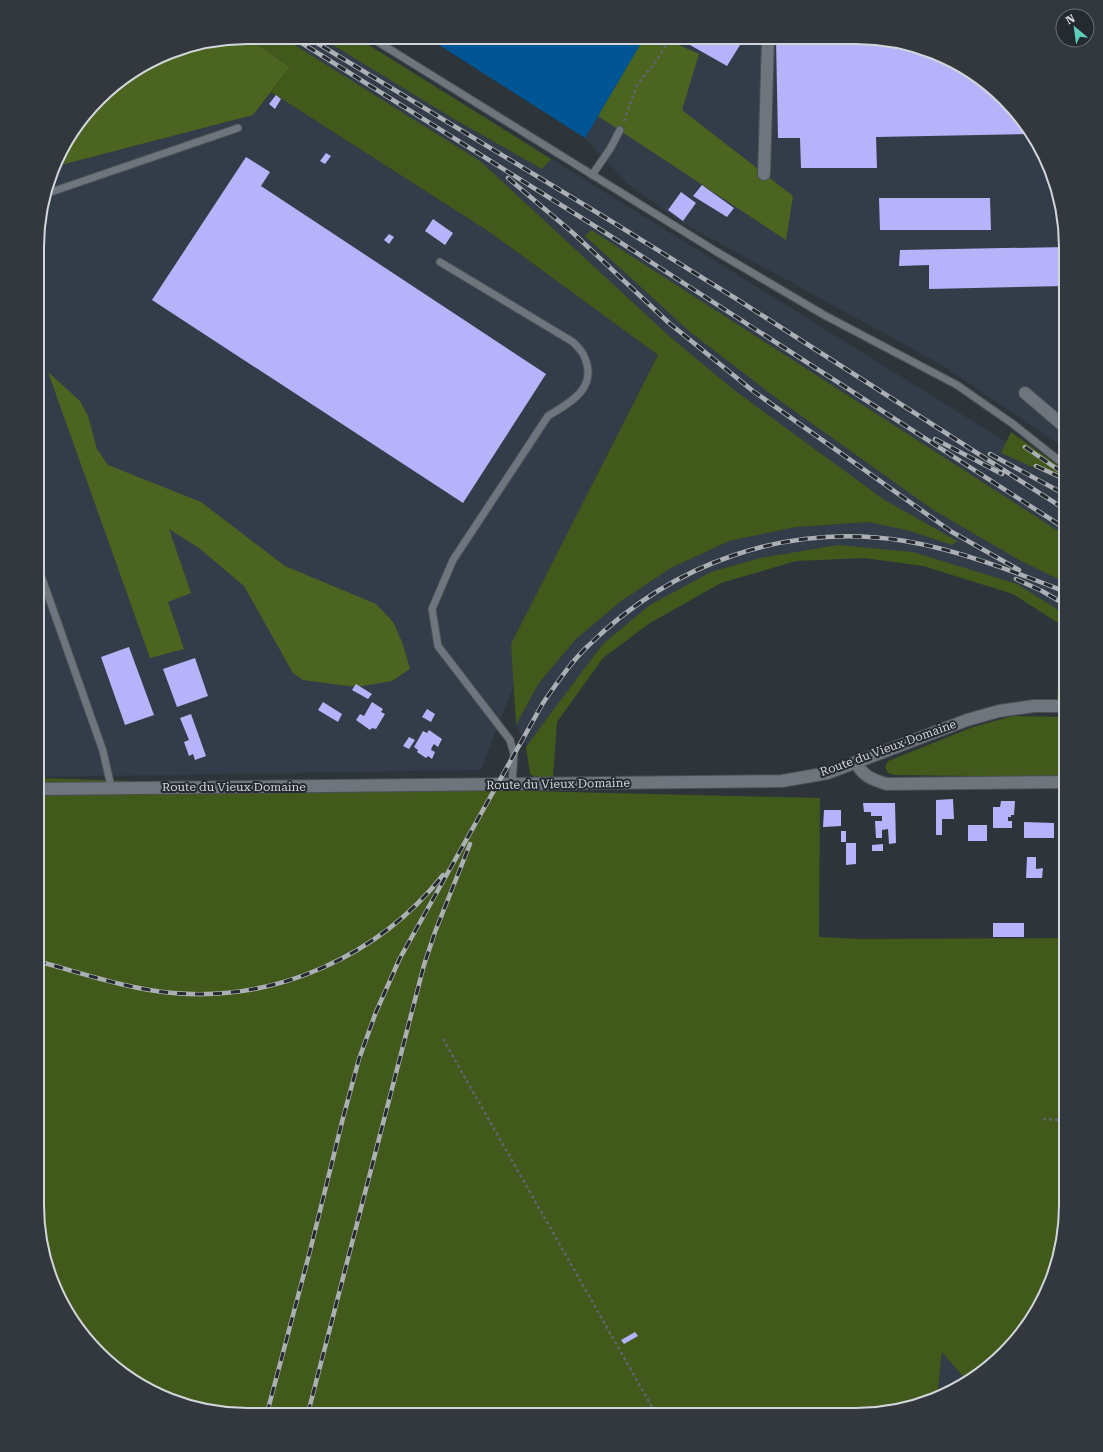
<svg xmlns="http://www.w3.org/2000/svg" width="1103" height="1452" viewBox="0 0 1103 1452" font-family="'Roboto Serif',serif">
	<rect width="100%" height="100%" fill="#2d343a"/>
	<path fill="#323d49" d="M246,37h110l666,415 44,23v146l-50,-32 -63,-24 -128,-14 -138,36 -95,75 -63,89 -13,-26 23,-42 37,-44 44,-37 51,-34 58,-27 67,-14 73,-5 -141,-133 -69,-57 -98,-95z
		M644,38l240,1 52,14 48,27 30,29 30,45 15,39 7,54v202l-124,-84 -261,-143 -53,-38 -43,-46z
		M271,92l220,141 167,122 -147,289 3,40 -33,86 -443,7 1,-558 18,-53 196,-51z
		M942,1351l25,30 -18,12 -12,5z"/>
	<path fill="#41591b" d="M246,37h36l198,124 189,175 65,54 149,109 74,42 -5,4 -42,-14 -41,-9 -73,5 -67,14 -58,27 -51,34 -44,37 -37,44 -23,42 -5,-81 147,-289 -167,-122 -220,-141 19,-25z
		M320,37h36l195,122 -9,10 -88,-50z
		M591,230l475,306v47l-45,-22 -86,-50 -163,-116 -83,-64 -104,-95z
		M1011,432l55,39v11l-65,-29z
		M838,545l75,7 104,32 49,31v83h-9l6,-72 -50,-32 -90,-28 -59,-8 -68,3 -75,22 -71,40 -47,35 -46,64 -4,55 -17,1 -6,-4 -4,-27 19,-26 58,-77 47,-39 61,-33 49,-14z
		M1013,716l53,1v60l-172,-2 -6,-2 -3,-6 3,-6 85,-34z
		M38,778l161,5 621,15 -1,139 43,2 202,-1v291l-9,44 -25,49 -35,41 -28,18 -25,-29 -5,46 -27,10 -54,7 -636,-2 -53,-14 -37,-20 -41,-35 -30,-46 -15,-39 -7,-54z"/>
	<path fill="#4b6521" d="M246,37l44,30 -37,48 -196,51 8,-24 44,-53 70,-41z
		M644,38h32l-2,5 25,11 -17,56 111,86 -7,44 -188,-124z
		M48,372l32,29 8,15 9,33 11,16 93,37 84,64 91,38 17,18 9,20 8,27 -18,12 -36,6 -53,-7 -10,-7 -49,-87 -45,-38 -30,-19 22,64 -23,9 16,47 -34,9z"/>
	<path fill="#005595" d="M428,38h216l-59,100z"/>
	<path fill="#b7b3fa" d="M693,38h37l10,7 -13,21 -37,-21z
		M776,39h108l52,14 48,27 30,29 17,25 -155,3 1,31h-76l-1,-30h-22z
		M276,95l5,4 -6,10 -6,-5z
		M326,153l5,3 -6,8 -5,-3z
		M246,157l24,15 -9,14 285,188 -83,129 -311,-203z
		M702,185l32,23 -7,9 -34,-21z
		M681,192l15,11 -13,18 -15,-11z
		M879,198h111l1,32h-111z
		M433,219l20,14 -8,12 -20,-14z
		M389,234l5,3 -5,7 -5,-4z
		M1066,247v39l-137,3v-24l-30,1 1,-16z
		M129,647l25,68 -29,10 -24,-68z
		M195,658l13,38 -31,11 -14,-38z
		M356,684l16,10 -4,5 -16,-9z
		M323,702l19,12 -4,8 -20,-12z
		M372,702l11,7 -2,3 4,2 -9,15 -4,-1 -2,2 -14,-10 4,-6 4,2z
		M427,709l8,5 -4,8 -9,-5z
		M191,714l15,42 -11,4 -2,-6 -4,2 -5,-14 5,-2 -9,-22z
		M429,730l13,9 -4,8 -4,-3 -2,3 -1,3 4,2 -3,7 -4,-3 -2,2 -9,-6 1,-2 -4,-3 9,-16 4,2z
		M409,737l6,3 -6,9 -6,-3z
		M953,799l1,20h-12v16h-6v-35z
		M1001,801h14l-1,14h-3v2h-3v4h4v7h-19v-21h7z
		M863,803h32l1,40 -7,1 -1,-15 -6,1v8h-6l-1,-17h7v-5h-11v-4h-7z
		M824,810h17v16l-18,1z
		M1024,822l30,1v15h-30z
		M968,825h19v16h-19z
		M841,831h5v11h-5z
		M846,843h10v21l-10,1z
		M883,844v7h-11v-6z
		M1027,857h9v12l7,-1 -1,10h-16z
		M993,923h31v14h-31z
		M635,1332l3,4 -14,8 -3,-4z"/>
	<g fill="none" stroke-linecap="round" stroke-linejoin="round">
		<defs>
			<path id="lane" d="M370,37l347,215 107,63 133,70 56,39 53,42
				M592,175l18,-26 10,-19
				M48,193l190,-65
				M440,262l133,80c4,4 8,8 10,12 17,33 -12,48 -35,62l-95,144 -21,49 6,37 72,94 4,14 -2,31
				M38,567l65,184 7,31v6"/>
			<path id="street" d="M764,174l4,-136
				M1025,393l41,35
				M856,762c6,14 17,18 31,22l179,-2
				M38,789l744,-8 46,-8 139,-53 32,-9 35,-5h32"/>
		</defs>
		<use href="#lane" stroke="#4b4f55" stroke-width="9"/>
		<use href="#street" stroke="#4b4f55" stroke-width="14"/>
		<path stroke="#5f656b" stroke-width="2.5" stroke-dasharray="3 3" stroke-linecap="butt" d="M624,121l13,-36 20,-25 13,-22
			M443,1039l213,375
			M1043,1119l23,1"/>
		<use href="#lane" stroke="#6e757d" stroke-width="7"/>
		<use href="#street" stroke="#6e757d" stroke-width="12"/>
		<defs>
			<path id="rail" d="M292,37l309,193 465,299
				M307,37l299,181 129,80 331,212
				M508,178l65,55 96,90 84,68 199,141 67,38
				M935,439l67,35
				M1025,447l41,28
				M990,454l76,41
				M1036,466l24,11
				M1016,579l26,12 24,14
				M37,961c45,12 90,28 136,32 103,9 206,-37 270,-118
				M267,1413l43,-162 33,-133 16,-59 17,-47 24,-54 143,-255c14,-20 27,-40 45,-57 84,-83 199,-124 317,-105 54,9 110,31 161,51
				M308,1413l116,-448 11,-33 35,-88"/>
		</defs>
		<use href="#rail" stroke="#abb0b5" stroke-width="4.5"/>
		<use href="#rail" stroke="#242a30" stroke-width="3" stroke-dasharray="9" stroke-linecap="butt"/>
	</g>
	<g text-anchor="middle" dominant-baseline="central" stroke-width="4" stroke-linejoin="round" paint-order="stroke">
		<g font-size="12" fill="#d2d6db" stroke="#242a30">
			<text transform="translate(888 748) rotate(-20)">Route du Vieux Domaine</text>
			<text transform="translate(558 784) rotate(-1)">Route du Vieux Domaine</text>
			<text x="234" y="787">Route du Vieux Domaine</text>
		</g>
	</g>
	<path d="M0 0H1103V1452H0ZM247 44H856A203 203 0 0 1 1059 247V1205A203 203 0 0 1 856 1408H247A203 203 0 0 1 44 1205V247A203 203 0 0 1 247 44Z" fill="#32383e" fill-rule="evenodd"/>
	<path fill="none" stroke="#d2d6db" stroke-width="2" d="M247 44H856A203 203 0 0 1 1059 247V1205A203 203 0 0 1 856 1408H247A203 203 0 0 1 44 1205V247A203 203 0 0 1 247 44Z"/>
	<g transform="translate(1075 28) rotate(331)"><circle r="19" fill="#242a30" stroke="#6a6f74"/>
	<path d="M0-3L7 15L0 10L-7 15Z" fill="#5dceb9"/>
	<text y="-6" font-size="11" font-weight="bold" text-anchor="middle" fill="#d2d6db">N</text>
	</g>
</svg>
